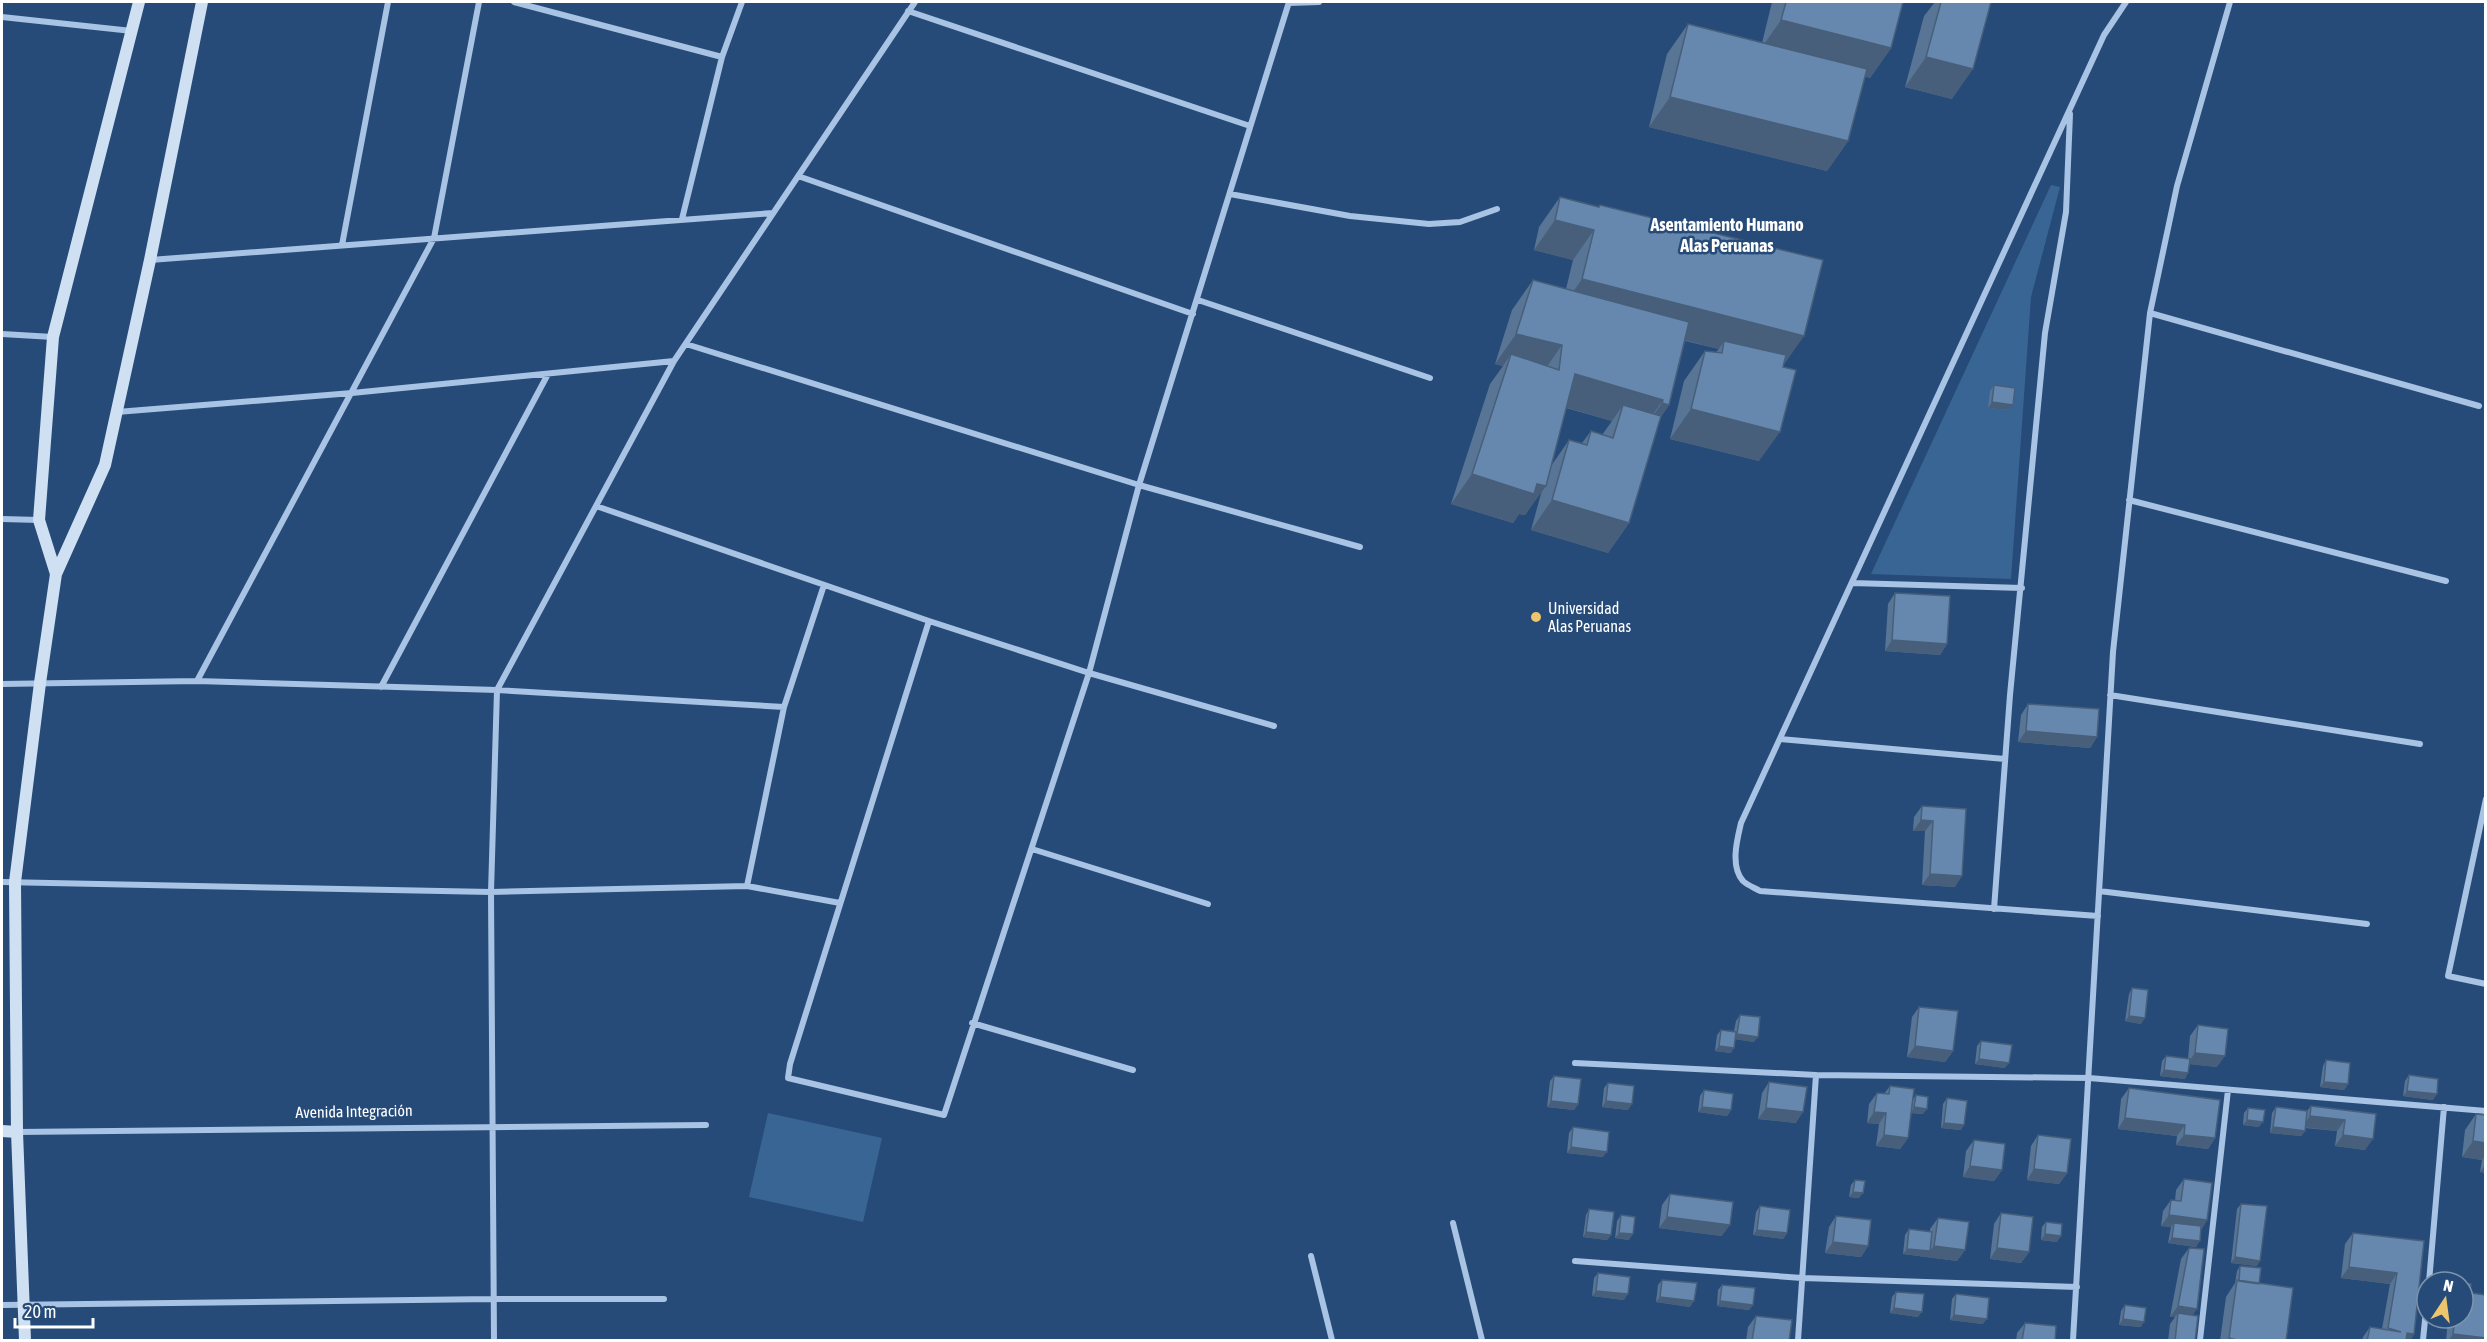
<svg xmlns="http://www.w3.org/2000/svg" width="2487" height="1342" viewBox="0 0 2487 1342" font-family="'Asap Condensed',sans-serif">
	<rect width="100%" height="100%" fill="#264b78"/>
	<path fill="#396595" d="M2051,185l9,2 -29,110 -20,282 -140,-5z
		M768,1113l114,25 -19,84 -114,-25z"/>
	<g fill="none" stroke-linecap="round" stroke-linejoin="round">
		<path stroke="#a8c3e3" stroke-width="6" d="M514,2l208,55
			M1289,3l30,-1
			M908,11l342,115
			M2,17l130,14
			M798,176l395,138
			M1230,194l120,22 79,8 31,-2 37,-13
			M682,219l40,-162 20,-55
			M342,245l46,-243
			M150,260l623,-47
			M1198,300l232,78
			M2150,313l329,93
			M2,334l51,3
			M686,344l453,141 221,62
			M117,412l235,-19 322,-32
			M2129,500l317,81
			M596,506l333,115 160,52 185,53
			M2,519l37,1
			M1852,583l170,5
			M929,621l-139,443 -2,14 156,37 145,-442 50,-188 150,-483
			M197,681l237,-443 45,-236
			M2,684l195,-3 300,9 287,17
			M381,687l167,-313
			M2110,695l310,49
			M1780,739l225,20
			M2486,799l-38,177 38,8
			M1032,849l176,55
			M2,882l489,10 256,-6 93,17
			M747,886l37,-179 40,-122
			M2099,891l268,33
			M1994,909l16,-214 35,-362 21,-121 4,-98
			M2098,916l-338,-25c-5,-3 -13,-6 -17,-10 -13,-15 -6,-41 -2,-58l363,-788 22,-33
			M972,1023l161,47
			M1575,1063l241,12 273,3 397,33
			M17,1132l689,-7
			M1453,1223l29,117
			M1311,1256l21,84
			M1575,1261l227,17 275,9
			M2429,1282l15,-175
			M2,1305l490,-6h172
			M494,1340l-3,-448 6,-202 177,-329 241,-359
			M1798,1340l18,-265
			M2073,1340l40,-688 37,-339 27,-127 53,-184
			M2200,1340l28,-250
			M2423,1340l4,-40"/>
		<path stroke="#d0e0f3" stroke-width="12" d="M56,574l-17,-54 14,-183 86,-335
			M2,1131l15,1
			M25,1340l-8,-208 -2,-250 25,-199 16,-109 49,-109 45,-205 52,-258"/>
	</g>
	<path fill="#587596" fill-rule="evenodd" d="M1772,2h131l-12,46 -21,30 -5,-2 -17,65 -21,30 -178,-44 18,-73 21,-30 74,19z
		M1935,2h56l-39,97 -47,-12 19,-71z
		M1560,197l38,10 2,-2 183,160 -24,96 -89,-22 14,-58 21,-30 11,1 3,-3 -34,-8 -16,64 -9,13 -31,105 -21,30 -77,-23 11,-40 -17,25 -6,-1 -6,9 -62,-19 39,-120 13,-18 -8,-2 17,-54 21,-30 33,9 7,-29 -39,-10 5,-23zM1566,408l46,13 -10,14 -11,-4 -9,12 -13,-3 -18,26z
		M1994,385l15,25 -21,-2 2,-17z
		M1895,593l52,51 -7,11 -55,-4 3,-47z
		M2028,704l69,33 -7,11 -72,-6 3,-27z
		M1922,806l44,3 -11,78 -33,-2 3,-54h-12l1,-14z
		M2132,988l9,36 -16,-3 4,-27z
		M1919,1007l34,44 -8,11 -38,-5 5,-40z
		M1740,1015l14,27 -19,-3 -4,14 -16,-2 2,-16 4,-5 13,1 2,-10z
		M2198,1025l19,42 -27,-3 -5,15 -25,-3 2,-15 4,-5 22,3 2,-23z
		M1981,1041l24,27 -30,-4 2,-18z
		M2326,1060l22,24 -4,6 -24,-3 3,-21z
		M2409,1075l24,25 -30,-4 2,-15z
		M1554,1076l24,28 -4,6 -27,-3 3,-26z
		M1769,1082l27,41 -38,-4 4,-26z
		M1608,1083l20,27 -26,-3 2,-19z
		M1890,1086l22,15 4,-6 7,19 -12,-1 -3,25 -8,11 -24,-3 3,-22 -12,-1 2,-19 8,-11 7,1z
		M2129,1088l86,50 -7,11 -32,-4 1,-9 -59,-7 3,-30z
		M1704,1090l27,20 -4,6 -29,-4 2,-16z
		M1947,1098l14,32 -20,-2 2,-24z
		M2311,1106l65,8 -11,36 -30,-4 2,-15 -32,-3v3l-4,5 -31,-3 2,-20 4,-6 31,4z
		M2248,1108l11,19 -16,-2 1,-12z
		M2476,1114l10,1v58l-6,-1 2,-12 -20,-3 3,-27z
		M1573,1127l30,30 -36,-4 2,-20z
		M2038,1135l29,38 -8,11 -32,-4 4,-34z
		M1974,1140l28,30 -8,11 -31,-4 3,-26z
		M2184,1179l23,41 -6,10 -5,17 -28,-4 3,-16 -10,-1 2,-15 8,-11 4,1 1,-11z
		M1855,1180l4,18 -10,-1 2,-12z
		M1670,1194l52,42 -63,-8 3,-23z
		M2241,1204l16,62 -26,-3 6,-54z
		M1760,1206l27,27 -4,6 -30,-4 3,-23z
		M1589,1209l22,26 -4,5 -24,-3 3,-22z
		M2001,1213l28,39 -8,11 -31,-4 4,-35z
		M1621,1215l8,25 -14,-2 2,-17z
		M1836,1216l32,30 -7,11 -36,-4 4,-26z
		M1938,1218l27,32 -8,11 -54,-7 2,-19 4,-6 21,3v-3z
		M2046,1222l11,20 -16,-2 1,-13z
		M2353,1233l71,8 -10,93 -4,7h-48l1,-4 7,-10 12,2 8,-45 -49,-6 4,-34z
		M2189,1248l4,67 2,26h-27l2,-17 5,-7h-5l11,-58z
		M2240,1266l19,18 27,57h-66l6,-44 9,-14 2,-12z
		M1598,1273l26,27 -32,-4 2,-18z
		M1662,1280l28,27 -34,-5 2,-17z
		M1722,1285l31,20 -4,5 -32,-4 1,-16z
		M1896,1292l22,25 -28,-4 2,-16z
		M2470,1293l16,48h-40l2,-23h15z
		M1956,1294l27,30 -33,-4 2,-21z
		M2125,1305l16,22 -22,-2 2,-14z
		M1756,1316l33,25h-43l2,-14z
		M2025,1323l30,18h-39l1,-8z"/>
	<path fill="#475f7a" d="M1781,20l110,28 -21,30 -110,-28z
		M1926,57l47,12 -21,30 -47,-12z
		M1670,97l178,44 -21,30 -178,-44z
		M1555,220l39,10 -21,30 -39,-10z
		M1582,279l222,57 -21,30 -59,-25 -5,8 -158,-40z
		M1516,334l46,11 -21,30 -30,-21 -8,12 -8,-2z
		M1575,374l88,26 -21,30 -19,-25 -11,16 -58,-17z
		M1992,402l21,3 -4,5 -21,-2z
		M1662,403l7,2 -21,30 -7,-2z
		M1691,409l89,23 -21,29 -89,-22z
		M1472,474l65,10 9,2 -21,29 -6,-1 -6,9 -62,-19z
		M1552,500l77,23 -21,30 -77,-23z
		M1892,640l55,4 -7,11 -55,-4z
		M2026,731l71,6 -7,11 -72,-6z
		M1921,820l12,1 -8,10h-12z
		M1930,874l32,2 -7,11 -33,-2z
		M2129,1016l16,2 -4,6 -16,-3z
		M1737,1034l21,3 -4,5 -21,-3z
		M1719,1046l15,2 -3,5 -16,-2z
		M1915,1046l38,5 -8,11 -38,-5z
		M2195,1053l30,3 -8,11 -30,-3z
		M1979,1059l30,4 -4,5 -30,-4z
		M2164,1070l24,3 -3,6 -25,-3z
		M2324,1082l24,2 -4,6 -24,-3z
		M2407,1091l30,3 -4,6 -30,-4z
		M1551,1101l27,3 -4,6 -27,-3z
		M1606,1101l26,3 -4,6 -26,-3z
		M1702,1107l29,3 -4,6 -29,-4z
		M1914,1107l13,2 -4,5 -12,-1z
		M1766,1108l37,4 -7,11 -38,-4z
		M1874,1112l12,1 -7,11 -12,-1z
		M2310,1116l35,4 -8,11 -35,-4z
		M2125,1118l60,7 -8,11 -59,-7z
		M2247,1120l16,2 -4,5 -16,-2z
		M1944,1123l20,2 -3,5 -20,-2z
		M2273,1127l32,4 -4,5 -31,-3z
		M1884,1135l24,3 -8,11 -24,-3z
		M2184,1135l31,3 -7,11 -32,-4z
		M2343,1135l30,4 -8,11 -30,-4z
		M2473,1141l13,2v11l-4,6 -20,-3z
		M1571,1147l36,5 -4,5 -36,-4z
		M2486,1164v9l-6,-1z
		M1970,1166l32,4 -8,11 -31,-4z
		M2034,1169l33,4 -8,11 -32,-4z
		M1853,1192l10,1 -4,5 -10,-1z
		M2169,1215l38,5 -7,11 -26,-8 -3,4 -10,-1z
		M1667,1217l63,8 -8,11 -63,-8z
		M1757,1230l30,3 -4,6 -30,-4z
		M1586,1232l25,3 -4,5 -24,-3z
		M1619,1233l14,1 -4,6 -14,-2z
		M2045,1234l16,2 -4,6 -16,-2z
		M2172,1238l28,3 -4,6 -28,-4z
		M1833,1242l35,4 -7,11 -36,-4z
		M1934,1246l31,4 -8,11 -54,-7 4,-5 23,2z
		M1997,1248l32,4 -8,11 -31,-4z
		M2235,1257l25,4 -3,5 -26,-3z
		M2349,1267l48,6 -7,11 -49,-6z
		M1596,1291l32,3 -4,6 -32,-4z
		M1660,1297l34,4 -4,6 -34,-5z
		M1720,1301l33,4 -4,5 -32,-4z
		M2178,1306l19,3 -7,10 -12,-6 -3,4h-5z
		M1894,1308l28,4 -4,5 -28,-4z
		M1954,1315l33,4 -4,5 -33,-4z
		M2123,1319l21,3 -3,5 -22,-2z
		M2407,1333l7,1 -4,7h-8z
		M2453,1334l33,4v3h-38z"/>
	<path fill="#6688ae" stroke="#475f7a" stroke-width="1.5" d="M1786,2h117l-12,46 -110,-28z
		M1941,2h50l-18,67 -47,-12z
		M1688,24l179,45 -19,72 -178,-44z
		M1560,197l39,10 1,-2 223,55 -19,76 -222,-57 12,-49 -39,-10z
		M1533,280l156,42 -20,83 -7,-2 1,-3 -88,-26 -29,112 -9,-2 -3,10 -62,-20 39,-120 48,16 3,-25 -46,-11z
		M1724,341l62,14 -3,12 13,3 -16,62 -89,-23 14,-58 17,2z
		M1994,385l21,3 -2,17 -21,-3z
		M1623,405l38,11 -32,107 -77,-23 17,-60 18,5 4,-14 22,7z
		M1895,593l55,3 -3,48 -55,-4z
		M2028,704l71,5 -2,28 -71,-6z
		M1922,806l44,3 -4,67 -32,-2 3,-53 -12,-1z
		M2132,988l16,2 -3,28 -16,-2z
		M1919,1007l39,4 -5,40 -38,-5z
		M1740,1015l20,2 -2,20 -21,-3z
		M2198,1025l30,4 -3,27 -30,-3z
		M1721,1030l15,2 -2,16 -15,-2z
		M1981,1041l31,4 -3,18 -30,-4z
		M2166,1056l24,3 -2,14 -24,-3z
		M2326,1060l24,3 -2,21 -24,-2z
		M2409,1075l29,4 -1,15 -30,-3z
		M1554,1076l27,3 -3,25 -27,-3z
		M1769,1082l38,5 -4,25 -37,-4z
		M1608,1083l26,3 -2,18 -26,-3z
		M1890,1086l24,3 -6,49 -24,-3 2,-22 -12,-1 3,-19 12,1z
		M2129,1088l91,12 -5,38 -31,-3 1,-10 -60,-7z
		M1704,1090l29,4 -2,16 -29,-3z
		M1916,1095l12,2 -1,12 -13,-2z
		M1947,1098l20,3 -3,24 -20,-2z
		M2311,1106l65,8 -3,25 -30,-4 2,-15 -35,-4z
		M2276,1107l31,4 -2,20 -32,-4z
		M2248,1108l17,2 -2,12 -16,-2z
		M2476,1114l10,1v28l-13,-2z
		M1573,1127l36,5 -2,20 -36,-5z
		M2038,1135l33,4 -4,34 -33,-4z
		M1974,1140l31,4 -3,26 -32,-4z
		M2184,1179l28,4 -5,37 -38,-5 2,-15 10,1z
		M1855,1180l10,1 -2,12 -10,-1z
		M1670,1194l63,8 -3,23 -63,-8z
		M2241,1204l26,2 -7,55 -25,-4z
		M1760,1206l30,4 -3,23 -30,-3z
		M1589,1209l25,3 -3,23 -25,-3z
		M2001,1213l32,4 -4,35 -32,-4z
		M1621,1215l14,2 -2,17 -14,-1z
		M1836,1216l35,4 -3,26 -35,-4z
		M1938,1218l31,4 -4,28 -31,-4z
		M2046,1222l16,2 -1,12 -16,-2z
		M2174,1223l27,3 -1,15 -28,-3z
		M1909,1229l23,3 -2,19 -23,-2z
		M2353,1233l71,8 -10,93 -7,-1 -1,8h-39l3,-14 31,5 -13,-4 9,-55 -48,-6z
		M2189,1248l15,1 -7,60 -19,-3z
		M2240,1266l21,2 -2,16 -20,-3z
		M1598,1273l32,4 -2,17 -32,-3z
		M1662,1280l35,3 -3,18 -34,-4z
		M2237,1280l56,8 -7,53h-46l-11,-3z
		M2463,1283l8,1 -1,9 -7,-1z
		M1722,1285l33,3 -2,17 -33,-4z
		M1896,1292l28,2 -2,18 -28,-4z
		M2463,1292l23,3v43l-33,-4 2,-16h8z
		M1956,1294l33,4 -2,21 -33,-4z
		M2125,1305l21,3 -2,14 -21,-3z
		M2178,1313l20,3 -3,25h-20z
		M1756,1316l36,4 -3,21h-37z
		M2025,1323l31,3 -1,15h-33z"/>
	<circle fill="#ecc56d" stroke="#264b78" stroke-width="2" cx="1536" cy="617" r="6"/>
	<g text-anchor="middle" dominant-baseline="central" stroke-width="5" stroke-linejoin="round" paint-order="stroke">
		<g font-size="16" fill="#fff" stroke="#264b78" text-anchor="start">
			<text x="1548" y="608">Universidad<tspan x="1548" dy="18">Alas Peruanas</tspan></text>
		</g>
		<g font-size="16" fill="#fff" stroke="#264b78">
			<text transform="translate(354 1111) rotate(-1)">Avenida Integración</text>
		</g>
		<g font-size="18" font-weight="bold" fill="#fff" stroke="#264b78">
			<text x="1727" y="224">Asentamiento Humano<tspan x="1727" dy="21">Alas Peruanas</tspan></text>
		</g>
	</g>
	<rect width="2487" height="1342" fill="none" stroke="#ffffff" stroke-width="6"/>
	<g transform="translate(2445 1300) rotate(13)"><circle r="28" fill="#264b78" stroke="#7d93ae" stroke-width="1.5"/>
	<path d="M0-4.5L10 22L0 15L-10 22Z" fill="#ecc56d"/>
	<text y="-9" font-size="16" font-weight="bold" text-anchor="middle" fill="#ffffff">N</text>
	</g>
	<path d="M15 1318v9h78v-9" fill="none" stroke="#ffffff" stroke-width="3"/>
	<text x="24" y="1318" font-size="18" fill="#ffffff" stroke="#264b78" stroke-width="4.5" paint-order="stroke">20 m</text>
</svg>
